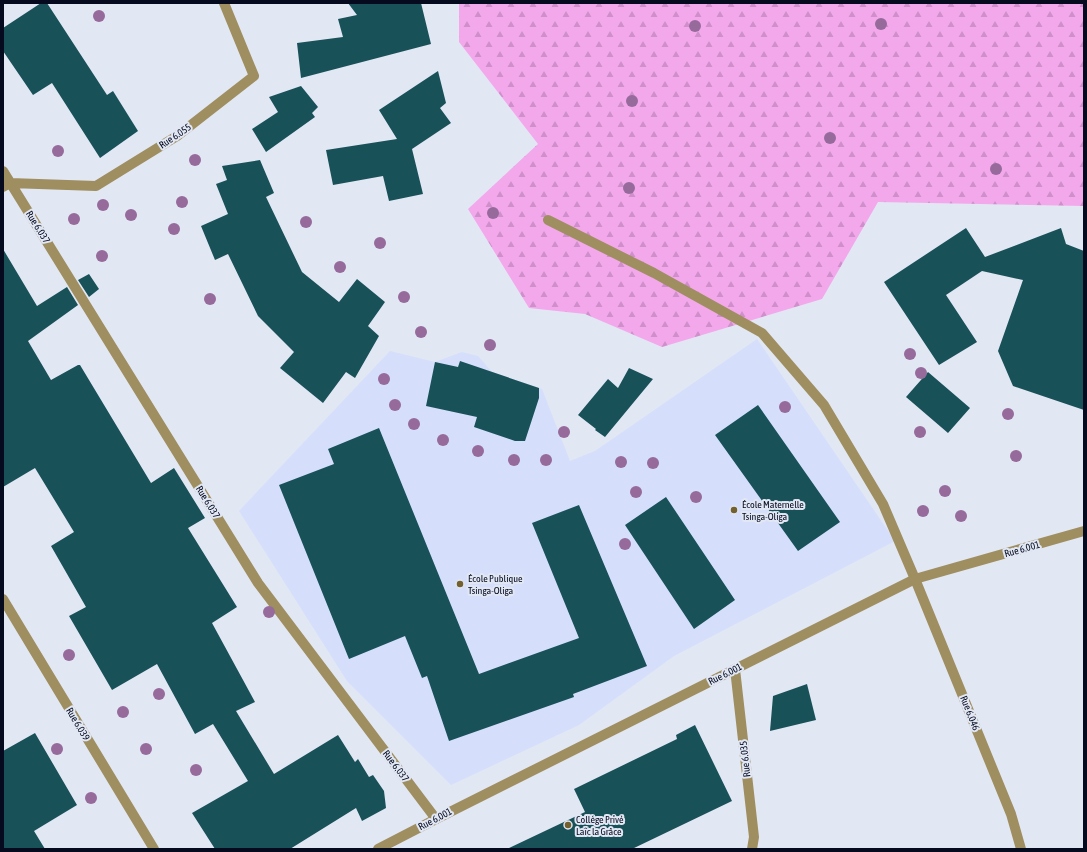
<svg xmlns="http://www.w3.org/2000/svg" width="1087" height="852" viewBox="0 0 1087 852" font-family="'Asap Condensed',sans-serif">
	<defs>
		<pattern id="forest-firs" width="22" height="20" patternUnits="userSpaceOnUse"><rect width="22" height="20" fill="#f3a8ec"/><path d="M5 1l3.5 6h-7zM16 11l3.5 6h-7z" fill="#cf8fca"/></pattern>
	</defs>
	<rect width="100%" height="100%" fill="#e2e7f4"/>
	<path fill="#d5dffb" d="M757,339l138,202 -221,115 -95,69 -128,60 -104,-104 -108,-170 151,-160 45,11 27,-10 16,4 14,16 50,17 28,72 25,-10z"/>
	<path fill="url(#forest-firs)" d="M459,3h625v203l-206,-4 -56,97 -160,48 -77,-33 -56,-6 -61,-99 70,-65 -79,-102z"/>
	<path fill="#195159" d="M41,3h6l60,92 6,-4 25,40 -38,27 -48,-75 -19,12 -30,-44v-23z
		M348,3h73l10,41 -130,34 -4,-35 46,-6 -5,-18 19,-4z
		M438,71l8,32 -6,5 11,15 -39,26 11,45 -34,7 -6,-25 -50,9 -7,-35 71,-11 -18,-29z
		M301,86l17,21 -6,6 3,4 -49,35 -14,-23 26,-17 -9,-15z
		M260,160l14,33 -8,4 36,75 37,30 18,-23 28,23 -17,24 11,10 -24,42 -9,-6 -23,31 -43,-35 14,-16 -36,-36 -30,-62 -13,6 -14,-34 27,-12 -12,-30 11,-4 -5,-14z
		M966,228l19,29 76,-29 5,16 18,7v159l-71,-24 -15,-35 25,-71 -41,-9 -36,24 31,47 -38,23 -55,-83z
		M3,249l34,57 30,-19 11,18 -50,36 23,39 27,-15h2l71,118 23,-15 31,50 -17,10 49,79 -25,16 43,79 -19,9 38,63 64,-39 17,27 3,-3 11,18 4,-2 11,16 2,17 -24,13 -6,-13 -66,41h-75l-23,-36 56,-32 -35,-57 -18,10 -38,-70 -45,26 -43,-74 17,-9 -35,-61 23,-14 -39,-64 -32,19z
		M89,274l10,15 -10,8 -11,-17z
		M460,361l79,27v10l-14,43h-10l-41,-14 3,-10 -51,-11 9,-44 23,5z
		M629,368l24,11 -48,58 -10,-7 1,-1 -18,-14 30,-36 10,9z
		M928,372l42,36 -22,25 -42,-36z
		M758,405l82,117 -42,29 -83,-116z
		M379,428l100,246 100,-36 -47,-115 47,-18 68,161 -74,28 1,3 -125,44 -22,-65 -5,2 -17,-42 -56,23 -70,-174 55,-21 -6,-15z
		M666,497l69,103 -41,29 -69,-104z
		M807,684l9,36 -46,11 3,-35z
		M695,725l37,76 -100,48h-125l78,-37 -11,-23 103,-50 -1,-4z
		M35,733l42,72 -43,26 11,18h-42v-98z"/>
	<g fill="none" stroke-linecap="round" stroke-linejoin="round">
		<path stroke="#9f8e60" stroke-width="10" d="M548,220l106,53 108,60 62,72 59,99 32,75"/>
		<path stroke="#9f8e60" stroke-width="10" d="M3,171l255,412 178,236
			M3,187l7,-4 86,3 81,-50 77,-60 -30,-73
			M915,579l96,235 10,35
			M3,599l151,250
			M735,669l19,168 -2,12"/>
		<path stroke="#9f8e60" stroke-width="10" d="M378,849l58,-30 479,-240 169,-48"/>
	</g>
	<g fill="#966b9c">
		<circle cx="99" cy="16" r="6"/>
		<circle cx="881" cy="24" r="6"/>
		<circle cx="695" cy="26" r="6"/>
		<circle cx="632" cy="101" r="6"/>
		<circle cx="830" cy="138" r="6"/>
		<circle cx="58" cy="151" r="6"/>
		<circle cx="195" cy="160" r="6"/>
		<circle cx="996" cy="169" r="6"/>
		<circle cx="629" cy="188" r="6"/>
		<circle cx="182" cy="202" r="6"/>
		<circle cx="103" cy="205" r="6"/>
		<circle cx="493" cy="213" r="6"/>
		<circle cx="131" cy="215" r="6"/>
		<circle cx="74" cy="219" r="6"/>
		<circle cx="306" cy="222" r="6"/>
		<circle cx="174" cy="229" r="6"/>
		<circle cx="380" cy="243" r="6"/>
		<circle cx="102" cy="256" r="6"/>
		<circle cx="340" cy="267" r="6"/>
		<circle cx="404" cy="297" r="6"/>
		<circle cx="210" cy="299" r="6"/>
		<circle cx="421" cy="332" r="6"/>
		<circle cx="490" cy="345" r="6"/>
		<circle cx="910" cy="354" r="6"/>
		<circle cx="921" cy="373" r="6"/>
		<circle cx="384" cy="379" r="6"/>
		<circle cx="395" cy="405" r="6"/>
		<circle cx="785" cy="407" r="6"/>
		<circle cx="1008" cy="414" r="6"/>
		<circle cx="414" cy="424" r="6"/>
		<circle cx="564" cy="432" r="6"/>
		<circle cx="920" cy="432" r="6"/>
		<circle cx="443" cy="440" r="6"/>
		<circle cx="478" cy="451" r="6"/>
		<circle cx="1016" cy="456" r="6"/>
		<circle cx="514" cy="460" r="6"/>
		<circle cx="546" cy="460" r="6"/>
		<circle cx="621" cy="462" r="6"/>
		<circle cx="653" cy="463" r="6"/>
		<circle cx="945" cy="491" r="6"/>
		<circle cx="636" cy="492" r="6"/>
		<circle cx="696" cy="497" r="6"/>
		<circle cx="923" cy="511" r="6"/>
		<circle cx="961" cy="516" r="6"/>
		<circle cx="625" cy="544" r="6"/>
		<circle cx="269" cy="612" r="6"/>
		<circle cx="69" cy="655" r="6"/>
		<circle cx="159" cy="694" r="6"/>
		<circle cx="123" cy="712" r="6"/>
		<circle cx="57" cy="749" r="6"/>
		<circle cx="146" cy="749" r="6"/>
		<circle cx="196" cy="770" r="6"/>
		<circle cx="91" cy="798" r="6"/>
	</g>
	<g fill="#72602e" stroke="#e2e7f4" stroke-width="1.5">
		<circle cx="734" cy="510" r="4"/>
		<circle cx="460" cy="584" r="4"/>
		<circle cx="568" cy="825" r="4"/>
	</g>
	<g text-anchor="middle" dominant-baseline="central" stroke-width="4" stroke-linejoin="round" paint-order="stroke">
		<g font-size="10" fill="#060a1f" stroke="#e2e7f4">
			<text transform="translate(175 136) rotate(-34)">Rue 6.055</text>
			<text transform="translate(38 227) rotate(58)">Rue 6.037</text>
			<text transform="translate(208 502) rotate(58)">Rue 6.037</text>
			<text transform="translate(1022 549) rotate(-16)">Rue 6.001</text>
			<text transform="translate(725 674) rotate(-27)">Rue 6.001</text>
			<text transform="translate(970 713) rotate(68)">Rue 6.046</text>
			<text transform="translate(78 724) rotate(59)">Rue 6.039</text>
			<text transform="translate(745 759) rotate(-96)">Rue 6.035</text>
			<text transform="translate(396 766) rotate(53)">Rue 6.037</text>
			<text transform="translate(435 819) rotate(-28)">Rue 6.001</text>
		</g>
		<g font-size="10" fill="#060a1f" stroke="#e2e7f4" text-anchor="start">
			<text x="742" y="504">École Maternelle<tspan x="742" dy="12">Tsinga-Oliga</tspan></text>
			<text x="468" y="578">École Publique<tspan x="468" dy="12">Tsinga-Oliga</tspan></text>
			<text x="576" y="819">Collège Privé<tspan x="576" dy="12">Laïc la Grâce</tspan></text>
		</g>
	</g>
	<rect width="1087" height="852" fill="none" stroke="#060a1f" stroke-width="8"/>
</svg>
